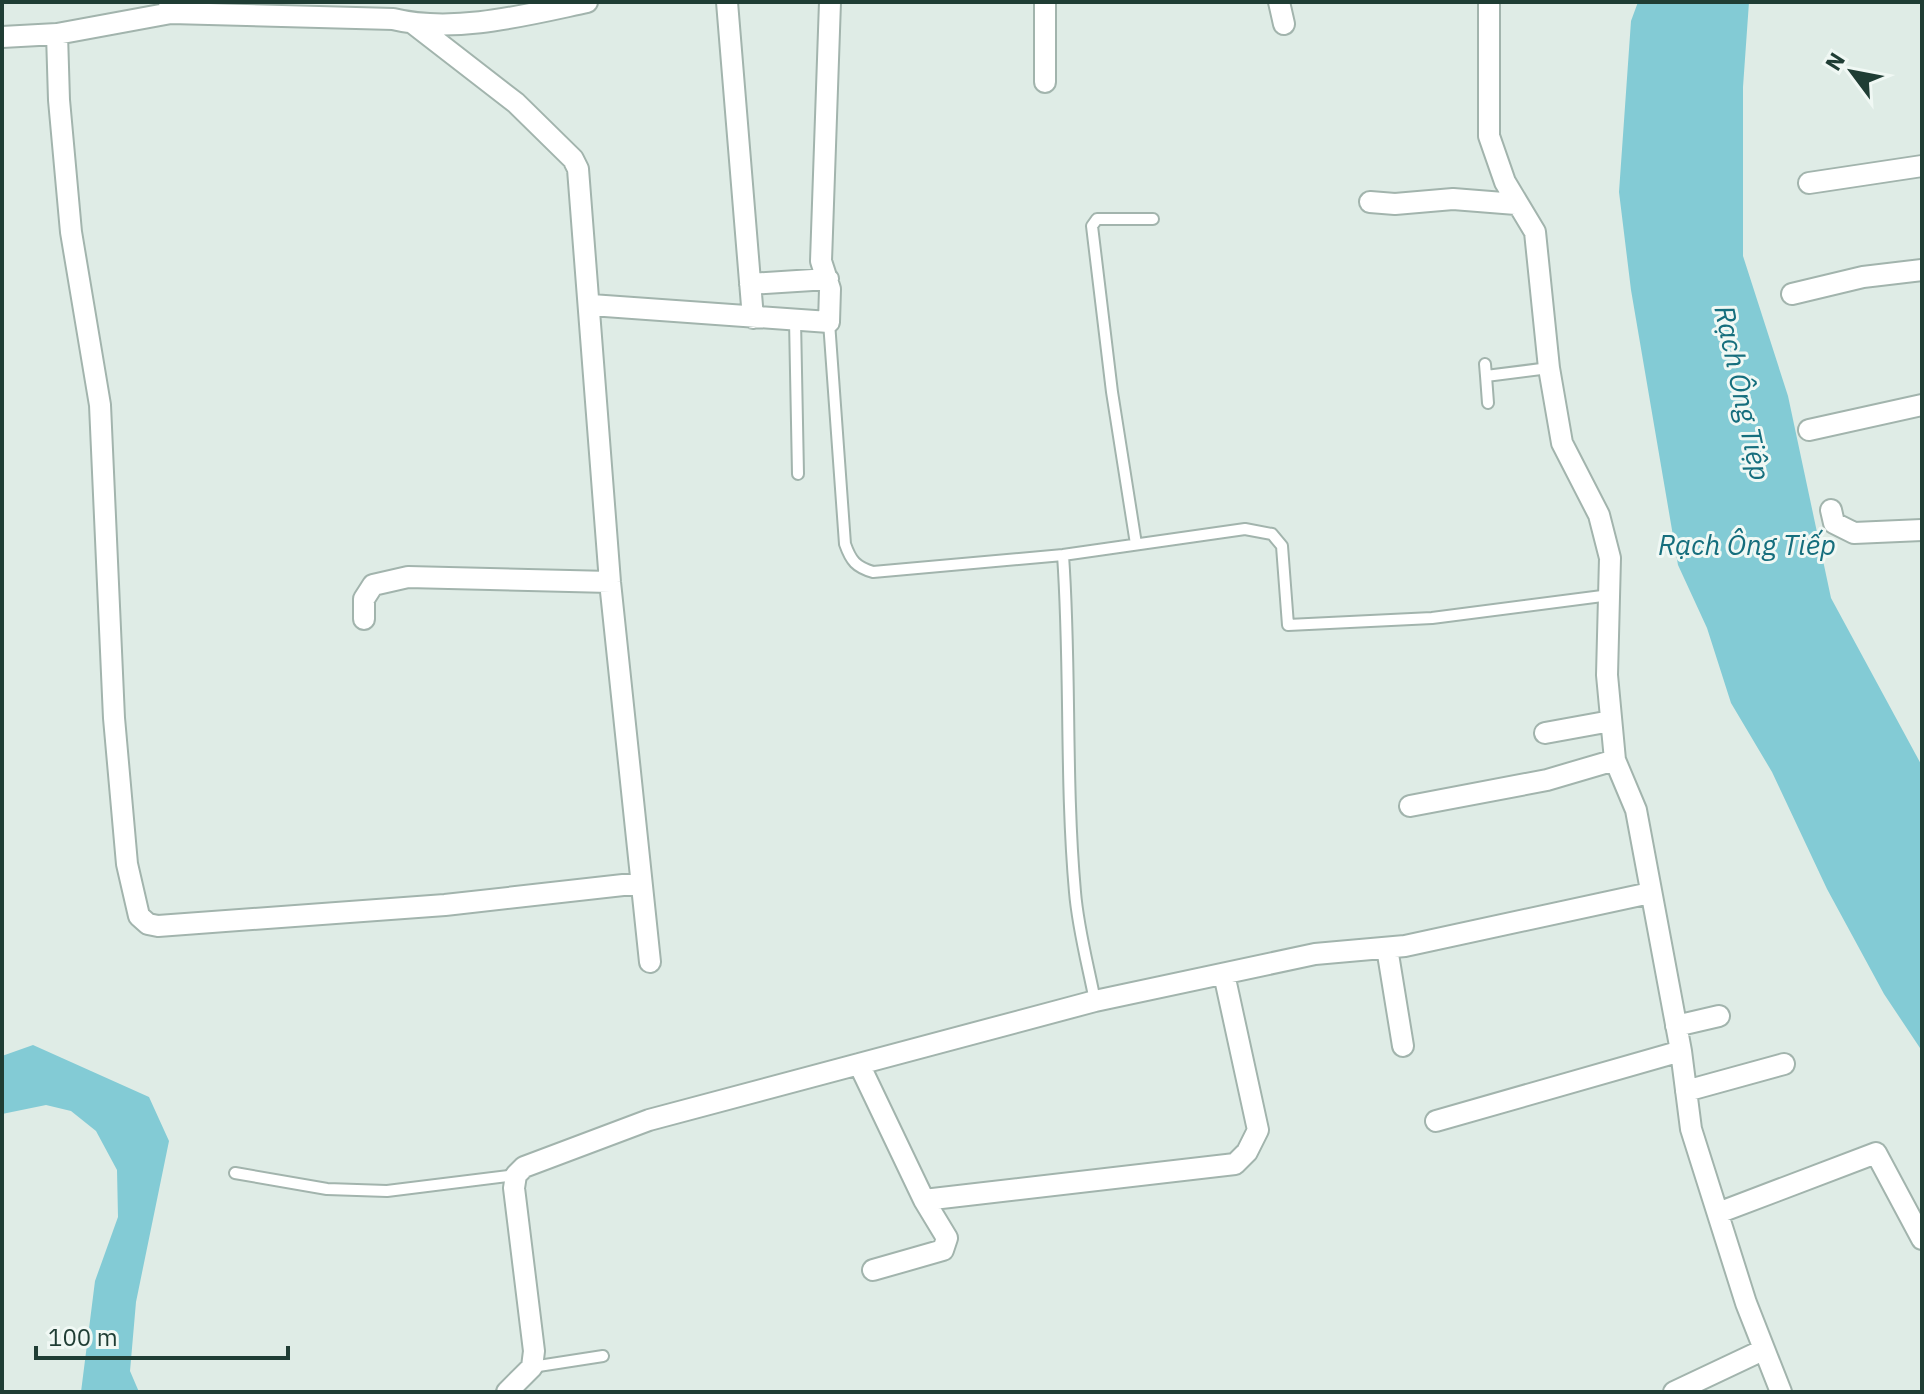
<svg xmlns="http://www.w3.org/2000/svg" width="1924" height="1394" viewBox="0 0 1924 1394" font-family="'IBM Plex Sans',sans-serif">
	<rect width="100%" height="100%" fill="#dfece6"/>
	<path fill="#83cbd5" d="M1638,2h111l-6,85v169l45,140 43,202 91,168v285l-38,-57 -57,-105 -55,-117 -41,-69 -24,-75 -29,-63 -47,-275 -12,-98 12,-171z
		M33,1045l116,52 20,44 -33,161 -6,69 9,21h-58l14,-111 23,-64 -1,-47 -21,-39 -25,-20 -25,-6 -44,9v-58z"/>
	<g fill="none" stroke-linecap="round" stroke-linejoin="round">
		<defs>
			<path id="service" d="M795,320l3,154
				M829,322l16,222c6,17 11,23 28,28l190,-17 182,-26 27,5 10,12 6,79 144,-7 178,-23
				M1485,364l1,12 63,-8
				M1486,376l2,27
				M1136,544l-24,-152 -20,-166 5,-7h56
				M1063,555c8,112 2,225 12,337 3,37 13,73 20,109
				M235,1173l92,16 60,2 129,-16
				M532,1367l71,-11"/>
			<path id="minor" d="M169,2l2,11 -114,21 2,66 12,132 29,173 14,313 13,146 12,52 9,8 10,2 287,-21 196,-22
				M727,2l26,316
				M1045,2v80
				M1279,2l5,22
				M1489,2v134l16,46 30,50 14,136 13,75 37,72 11,43 -3,117 8,85 21,50 45,241 10,78 55,174 35,89
				M171,13l222,6c61,15 133,-4 194,-17
				M414,24l102,79 57,56 5,10 32,413 40,380
				M2,37l55,-3
				M1809,183l113,-17
				M1370,202l25,2 58,-5 63,5
				M750,284l78,-5
				M1792,294l71,-17 59,-7
				M591,305l238,17 1,-33 -9,-28 9,-259
				M1809,430l113,-25
				M1831,510l3,13 20,10 68,-3
				M364,619v-20l9,-14 35,-8 202,5
				M1545,733l66,-12
				M1410,806l137,-26 68,-20
				M1387,948l16,98
				M1676,1026l43,-10
				M859,1064l65,136 311,-36 12,-12 11,-22 -34,-156
				M1686,1091l98,-27
				M1436,1121l245,-70
				M1718,1213l158,-60 46,86
				M873,1270l70,-20 4,-12 -23,-38
				M507,1392l25,-25 2,-16 -20,-163 2,-13 8,-8 125,-47 446,-119 220,-47 90,-8 245,-53
				M1674,1392l89,-42"/>
		</defs>
		<use href="#service" stroke="#a2b4ad" stroke-width="14"/>
		<use href="#minor" stroke="#a2b4ad" stroke-width="24"/>
		<use href="#service" stroke="#fff" stroke-width="10"/>
		<use href="#minor" stroke="#fff" stroke-width="20"/>
	</g>
	<g text-anchor="middle" dominant-baseline="central" stroke-width="6" stroke-linejoin="round" paint-order="stroke">
		<g font-size="28" font-style="italic" fill="#156e7d" stroke="#f0f8f4">
			<text transform="translate(1743 393) rotate(78)">Rạch Ông Tiệp</text>
			<text x="1747" y="544">Rạch Ông Tiếp</text>
		</g>
	</g>
	<rect width="1924" height="1394" fill="none" stroke="#1f3d34" stroke-width="8"/>
	<g transform="translate(1852 72) rotate(302)" stroke="#f0f8f4" stroke-width="6" paint-order="stroke">
	<path d="M0-6L14 30L0 20L-14 30Z" fill="#1f3d34"/>
	<text y="-12" font-size="22" font-weight="bold" text-anchor="middle" fill="#1f3d34">N</text>
	</g>
	<path d="M36 1346v12h252v-12" fill="none" stroke="#1f3d34" stroke-width="4"/>
	<text x="48" y="1346" font-size="24" fill="#1f3d34" stroke="#f0f8f4" stroke-width="6" paint-order="stroke">100 m</text>
</svg>
